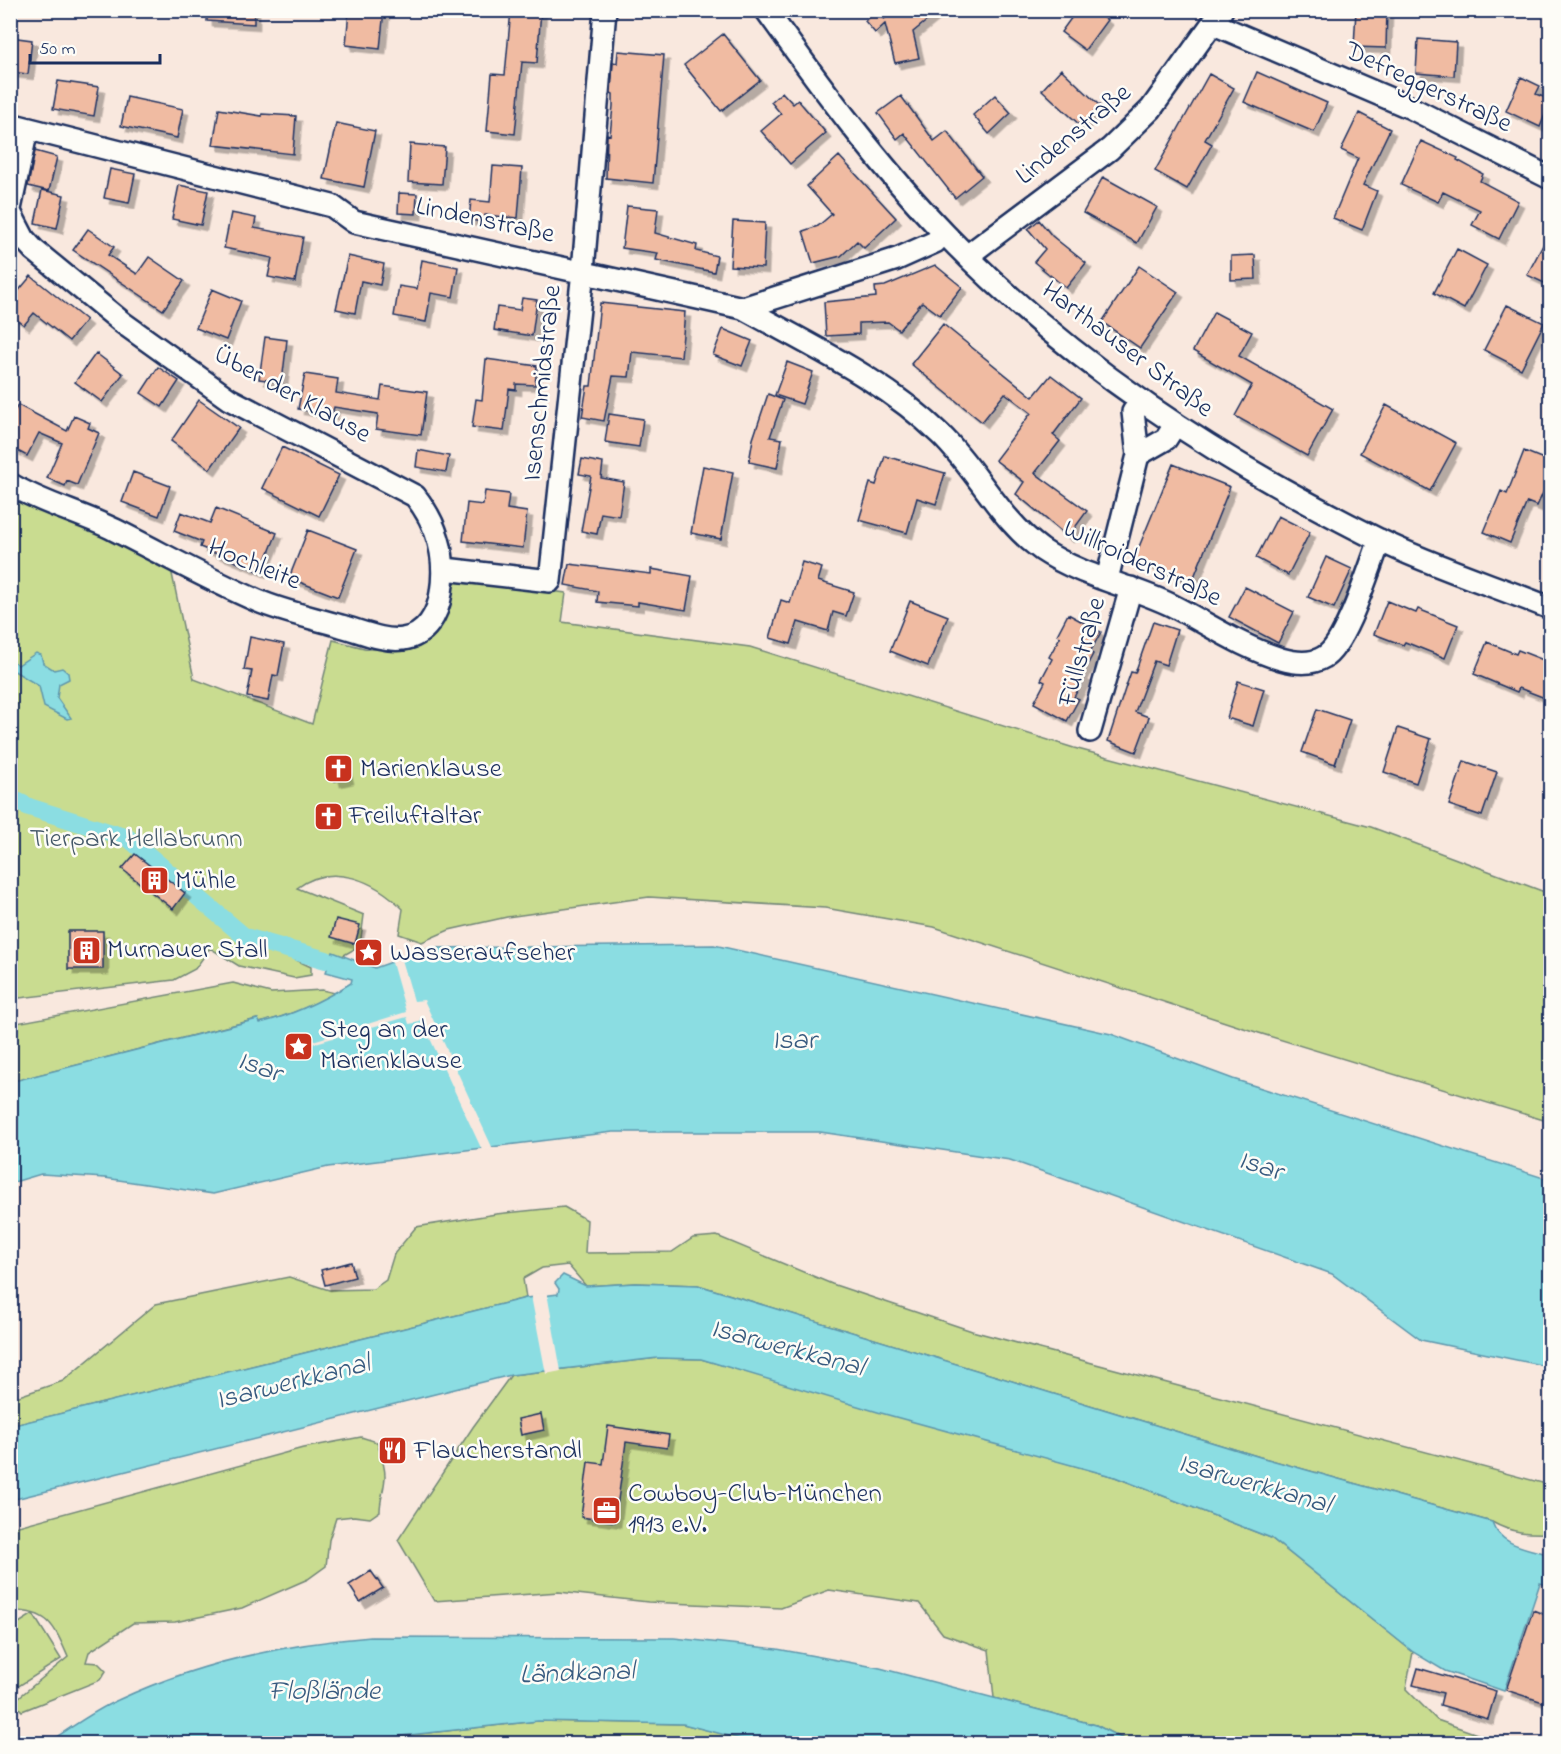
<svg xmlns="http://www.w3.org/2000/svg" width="1561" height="1754" viewBox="0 0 1561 1754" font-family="'Indie Flower',sans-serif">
	<defs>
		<filter id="shadow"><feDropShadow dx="5.5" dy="5.5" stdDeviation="0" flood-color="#0004"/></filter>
	</defs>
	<rect width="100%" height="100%" fill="#f9e8de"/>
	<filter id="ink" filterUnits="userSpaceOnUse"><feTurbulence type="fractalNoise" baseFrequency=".0167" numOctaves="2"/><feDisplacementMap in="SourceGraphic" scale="12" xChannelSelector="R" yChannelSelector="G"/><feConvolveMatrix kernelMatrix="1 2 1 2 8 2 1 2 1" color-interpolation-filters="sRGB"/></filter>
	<g filter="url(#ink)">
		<path fill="#f6dacc" d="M1540,1583l10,3v121l-46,-16z"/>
		<path fill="#c9dc90" stroke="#728677" stroke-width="1.5" d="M10,494l98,43 63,32 23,110 118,45 21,-84 35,9h35l36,-19 10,-52 117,15 -4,29 188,25 324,101 297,79 179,67v228l-291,-89 -325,-106 -109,-19 -176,-11 -142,20 -58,13 -27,12 -23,-8 4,-25c-27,-28 -71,-48 -106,-21l67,27 -4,31 -32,18 -34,-5 17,8v8l-17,3 -55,-12 -29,-18 -15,21 -21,11 -163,19z
			M233,983l38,10 51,-3 13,3c-24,14 -49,24 -76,30l-2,-4 -246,63v-58z
			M564,1207l23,13 -2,33 87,-1 21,-14 24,-2 115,48 140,47 578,154v48c-21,1 -39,0 -58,-11l-232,-65 -562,-172 -63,-2 -49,3 -18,-21 -26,3 -19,11 3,19 -515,128 -1,-27 53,-18 93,-77 133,-27 40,13 44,-1 13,-9 8,-26 22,-27 80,-13z
			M658,1358l43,1 414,118 156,61 142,114 -7,37 31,31 63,22 50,-3v4h-419l-35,-18 -102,-27 -5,-48 -46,-16 -24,-31 -90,-13 -48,18 -133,-6 -89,-10 -125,9 -36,-61 75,-113 38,-52z
			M361,1437l16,5c3,10 8,23 8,34 0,11 -5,23 -5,35l-10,7 -16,-2 -18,2 -7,22 -3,26 -18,13 -66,29 -67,14 -42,1 -44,29 -3,10 12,1 8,8 -6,9 -78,31 -9,-9 55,-45c-14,-32 -20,-47 -57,-46v-83l292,-80z
			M33,1614l28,45 -50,32v-63z
			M538,1721l145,3 77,19 -433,1z"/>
		<path fill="#8bdde2" stroke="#5e97ad" stroke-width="1.5" d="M10,652l3,9 5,4 18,-12 5,2 2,8 11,7 8,-2 6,5 1,6 -10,5 -2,14 14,20 -4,1 -23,-12 -5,-21 -28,-17z
			M714,945l397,89 122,45 317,101v187l-129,-27 -89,-66 -322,-114 -190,-28h-207l-285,35 -115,27 -108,-16 -64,-4 -30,9 -1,-101 248,-63 2,4c33,-8 62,-22 91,-40l1,-4 -26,-7 7,-20 42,16 56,-20z
			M563,1275l23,11 49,-3 63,2 562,172 232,65c8,24 36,26 58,33v31l-10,-3 -36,108 -59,-20 -32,-19 -142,-114 -156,-61 -234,-64 -180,-54 -43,-1 -147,17 -500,125 -1,-74 516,-128 32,-4 1,-5 -4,-6z
			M371,1637l303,1 103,11 103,19 114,30 102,27 35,18 -371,1 -77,-20 -145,-3 -211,23 -280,-1c23,-14 46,-32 71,-43 79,-37 166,-56 253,-63z"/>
		<path fill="#f9e8de" d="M401,956l13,45 10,-1 69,149 -11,1 -62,-133v5l-11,2 -2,-7 -109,31 -1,-2 109,-34 -15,-53z
			M547,1293l14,78 -15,3 -15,-78z"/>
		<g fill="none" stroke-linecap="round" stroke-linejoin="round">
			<path stroke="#8bdde2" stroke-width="18" d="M10,798l19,9 99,31 117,99 81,23"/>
		</g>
		<path fill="#f0bba2" stroke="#1b2f5e" stroke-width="1.5" filter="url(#shadow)" d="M207,10h47v14l-47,-3z
			M349,10h35l-4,39 -34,-4z
			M511,10h30l-4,53 -15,-1 -7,72 -28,-3 5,-57 13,1z
			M876,10l8,9 12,-9h44l-27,22 6,26 -24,5 -10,-39 -10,9 -10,-12z
			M1077,10h17l13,10 -22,30 -24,-18z
			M1356,10h31l-1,38 -32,-1z
			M723,34l37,46 -39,31 -37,-46z
			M10,37l22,3 -4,34 -18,-2z
			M1418,39l38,3 -2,34 -38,-3z
			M618,51l46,4 -11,128 -47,-5 1,-44 3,1 3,-29v-12l-2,-1 2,-31 4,1z
			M1061,69l39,37 -19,20 -39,-36z
			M1257,72l70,31 -13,29 -70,-30z
			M1209,74l25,14 -29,52 7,4 -25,45 -32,-18z
			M1521,77l19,9 -4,8 15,6 -11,27 -34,-16z
			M58,81l41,6 -5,29 -41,-7z
			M782,92l11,12 5,-4 28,33 -36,31 -29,-33 20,-17 -10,-12z
			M995,95l16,18 -22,21 -16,-19z
			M901,96l33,45 13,-10 35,45 -27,22 -51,-65 -7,6 -19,-26z
			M127,97l56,12 -6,29 -56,-12z
			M219,109l43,7v-2l34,2 -3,38 -80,-9z
			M1359,113l31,16 -27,56 14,6 -15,39 -29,-12 25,-60 -17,-8z
			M336,123l39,8 -11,56 -40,-8z
			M1421,141l37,17 -1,2 26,14 -3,7 38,20 -19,38 -27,-14 8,-15 -37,-18 -5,10 -37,-17z
			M410,144l35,3 -3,37 -34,-2z
			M35,151l22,6 -8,34 -21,-5z
			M839,156l57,62 -32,30 -7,-7 -16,15 -28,7 -10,-32 15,-5 14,-12 -25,-28z
			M493,166l29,2 -4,50 -33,-3v7l-16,-2 2,-20 19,2z
			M110,169l25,5 -6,29 -25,-5z
			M1103,177l54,30 -20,36 -54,-30z
			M179,185l29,6 -7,34 -29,-6z
			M42,190l22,5 -7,33 -22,-5z
			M399,193l18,1 -1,20 -18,-1z
			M627,206l31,3 -3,24 42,12 -1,6 21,5 -3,16 -58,-12 2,-7 -36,-5z
			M231,213l25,5 -2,10 49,9 -8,45 -27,-5 4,-19 -48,-10z
			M1039,220l13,16 34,27 -20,25 -32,-26 11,-13 -17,-20z
			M733,221l32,2 -2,45 -33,-2z
			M88,229l26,18 -6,8 29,19 12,-17 35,24 -21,29 -90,-60z
			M1551,230v56l-24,-11z
			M1457,249l30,16 -23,44 -30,-16z
			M1255,255l1,24 -25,1v-24z
			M348,256l36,8 -4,21 -19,-4 -6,32 -19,-4z
			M422,260l36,7 -5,30 -22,-4 -5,29 -32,-6 5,-30 18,3z
			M935,265l27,22 -22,28 -18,-13 -23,28 -11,-8 -29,1v11l-33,2 -2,-34 52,-5 -1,-10 10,-1z
			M1139,266l39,26 -38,56 -38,-26z
			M31,276l55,44 -17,21 -35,-28 -10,12 -13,-10 5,-6 -6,-8z
			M212,289l29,12 -15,39 -30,-12z
			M522,298l15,2 -5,36 -38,-6 3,-23 23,3z
			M600,303l85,9 -4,45 -49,-5 -3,25 -16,-1 -9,45 -22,-4 5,-31h4z
			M1507,305l37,18 -23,46 -37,-19z
			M1214,312l38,20 -13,24 94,53 -26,47 -72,-40 17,-31 -59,-34z
			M943,324l90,73 18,-22 30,23 -28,37 7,6 -25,32 52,38 -19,26 -52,-43 8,-12 -29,-22 36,-47 -26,-20 -23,29 -71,-58z
			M723,329l29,12 -10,25 -29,-11z
			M265,337l22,3 -5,42 -23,-3z
			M96,353l27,21 -21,28 -27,-20z
			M486,359l51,7 -2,19 -19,-1v6l-7,-1 -5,42 -32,-4 4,-28 6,1z
			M787,362l26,10 -11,32 -27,-9z
			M158,367l21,14 -17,26 -21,-14z
			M305,374l33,5 -2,14 44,7 2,-14 45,6 -6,43 -45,-6 2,-15 -44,-7 -2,8 -34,-6z
			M768,394l15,6 -13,37 12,2 -5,29 -28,-6 4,-23z
			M199,400l40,28 -29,41 -39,-28z
			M18,405l49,26 7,-15 16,7 -2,5 11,5 -22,52 -10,-4 -2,5 -18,-8 15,-35 -23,-10 -12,23 -17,-9v-28z
			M1386,405l70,38 -26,48 -70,-38z
			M609,414l34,5 -4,28 -34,-5z
			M282,447l57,28 -20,41 -57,-28z
			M418,450l31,6 -3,16 -30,-5z
			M1524,451l27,11v13l-14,31 -10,-4 -17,41 -26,-11 17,-41 6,3z
			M885,456l60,17 -9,31 -19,-6 -10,35 -48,-13 11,-37 6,2z
			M582,459l21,4 -2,15 23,4 -5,34 -18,-3 -4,21 -16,-3 10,-55 -12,-2z
			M1173,464l57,23 -38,95 -58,-23z
			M703,466l30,6 -12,67 -30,-6z
			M133,472l37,14 -11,30 -37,-14z
			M485,491l24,3 -2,15 20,3 -4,36 -60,-7 4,-38 16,2z
			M216,508l61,25 -16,39 -61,-25 2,-5 -28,-11 7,-19 29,11z
			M1278,516l32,16 -22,43 -32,-17z
			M308,530l49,19 -19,48 -49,-19z
			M1326,557l26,12 -18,39 -26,-11z
			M802,562l20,6 -4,13 36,11 -8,24 -13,-4 -5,19 -30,-9 -7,22 -21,-6 11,-38 9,3z
			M569,564l82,10v-5l41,7 -6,34 -48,-8v4l-41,-4 1,-11 -33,-6z
			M1245,587l49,25 -16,31 -49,-26z
			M910,601l38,15 -20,50 -38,-15z
			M1387,601l29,12 2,-4 40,16 -13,33 -40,-16 -2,3 -29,-11z
			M1068,614l33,18 -11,20 3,2 -11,21 3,2 -11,20 5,2 -12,22 -33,-18 11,-21 -4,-2 11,-21 -3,-2 11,-20 -3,-2z
			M1153,622l24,8 -11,35 -12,-4 -19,51 14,5 -13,35 -28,-11 17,-52 6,-17 4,1z
			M250,637l34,7 -6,32 -5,-1 -5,26 -21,-4 5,-26 -8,-1z
			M1487,642l29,12 2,-4 33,13v21l-6,14 -26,-10 -2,4 -43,-18z
			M1238,681l26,8 -11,37 -26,-8z
			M1317,709l33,11 -15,44 -33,-12z
			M1398,728l33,11 -15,44 -32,-11z
			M343,757l5,21 -13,3 -5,-21z
			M1464,761l33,11 -15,44 -33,-11z
			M135,854l50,39 -12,16 -51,-40z
			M336,919l24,6 -5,19 -24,-7z
			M68,931h35v38h-35z
			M351,1262l4,15 -30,8 -4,-15z
			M541,1414l3,16 -23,5 -3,-16z
			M608,1426l61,9 -2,13 -41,-6 -11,80 -34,-5 7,-55 15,2z
			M371,1571l12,17 -23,14 -11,-17z
			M1533,1610l18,7v72l-5,14 -40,-13z
			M1418,1668l78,23 -8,28 -48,-14 3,-12 -30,-8z"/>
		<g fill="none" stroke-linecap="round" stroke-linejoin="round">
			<defs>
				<path id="minor" d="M766,10c56,78 113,156 180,225 126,130 269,223 431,304 55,27 116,46 173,69
					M1214,24l195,83 141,71
					M10,124l322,82 22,16 389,86 154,-49 38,-17 9,-9
					M10,209l17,-80
					M10,212l14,27 10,11 89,73 106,76 186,97c23,29 32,60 26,97 -3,21 -15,43 -38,46 -19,3 -43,-8 -62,-13 -27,-8 -57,-14 -83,-25 -49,-21 -95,-47 -143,-71 -34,-17 -72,-26 -105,-46
					M967,256l143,-107 41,-40 71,-99
					M743,308c68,38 142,72 198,127 37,36 58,84 101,115 39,26 87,35 129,55 36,18 70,42 110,54 14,4 30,6 43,-2 22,-12 46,-92 56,-117
					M1138,455l28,-16 9,-14
					M445,569l105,12 33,-310 22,-261
					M1107,579l31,-124 -5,-43 7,-10
					M1090,731l41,-143"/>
			</defs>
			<use href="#minor" stroke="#1b2f5e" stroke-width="26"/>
			<use href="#minor" stroke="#fdfcf7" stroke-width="21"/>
		</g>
	</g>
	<defs>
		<symbol id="church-square" viewBox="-11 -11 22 22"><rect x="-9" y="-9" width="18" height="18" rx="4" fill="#c8321e" stroke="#fdfcf7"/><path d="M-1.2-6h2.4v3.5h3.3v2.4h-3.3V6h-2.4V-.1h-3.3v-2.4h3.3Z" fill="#fff"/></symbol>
		<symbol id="building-square" viewBox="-11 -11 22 22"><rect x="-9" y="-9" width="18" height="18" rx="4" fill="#c8321e" stroke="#fdfcf7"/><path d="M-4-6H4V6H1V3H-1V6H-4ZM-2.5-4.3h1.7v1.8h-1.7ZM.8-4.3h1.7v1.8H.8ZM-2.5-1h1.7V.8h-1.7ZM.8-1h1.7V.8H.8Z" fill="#fff"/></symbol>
		<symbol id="sight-square" viewBox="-11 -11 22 22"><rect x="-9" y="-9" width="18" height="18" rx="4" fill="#c8321e" stroke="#fdfcf7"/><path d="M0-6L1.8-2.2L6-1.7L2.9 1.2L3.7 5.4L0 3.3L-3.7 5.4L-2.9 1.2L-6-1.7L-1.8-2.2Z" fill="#fff"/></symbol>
		<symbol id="restaurant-square" viewBox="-11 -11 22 22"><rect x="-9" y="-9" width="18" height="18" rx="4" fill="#c8321e" stroke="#fdfcf7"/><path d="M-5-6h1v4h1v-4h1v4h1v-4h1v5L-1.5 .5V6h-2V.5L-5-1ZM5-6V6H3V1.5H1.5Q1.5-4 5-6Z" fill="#fff"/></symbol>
		<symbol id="office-square" viewBox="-11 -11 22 22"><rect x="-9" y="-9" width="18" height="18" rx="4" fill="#c8321e" stroke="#fdfcf7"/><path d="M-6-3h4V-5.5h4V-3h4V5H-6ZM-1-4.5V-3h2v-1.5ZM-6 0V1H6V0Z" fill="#fff"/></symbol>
	</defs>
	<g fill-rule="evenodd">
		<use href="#church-square" x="322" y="752" width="33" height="33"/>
		<use href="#church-square" x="312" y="800" width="33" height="33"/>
		<use href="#building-square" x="138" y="864" width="33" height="33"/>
		<use href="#building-square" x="70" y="934" width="33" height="33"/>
		<use href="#sight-square" x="352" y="936" width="33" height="33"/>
		<use href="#sight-square" x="282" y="1030" width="33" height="33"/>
		<use href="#restaurant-square" x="376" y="1434" width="33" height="33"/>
		<use href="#office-square" x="590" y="1494" width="33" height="33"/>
	</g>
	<g text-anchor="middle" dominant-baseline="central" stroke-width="5" stroke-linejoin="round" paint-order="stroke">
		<g font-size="27" fill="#1b2f5e" stroke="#fdfcf7">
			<text transform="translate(1428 88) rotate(25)">Defreggerstraße</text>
			<text transform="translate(1074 135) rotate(-40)">Lindenstraße</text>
			<text transform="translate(485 221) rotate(12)">Lindenstraße</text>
			<text transform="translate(1127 350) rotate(37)">Harthauser Straße</text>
			<text transform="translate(543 383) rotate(-84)">Isenschmidstraße</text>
			<text transform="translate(292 395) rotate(29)">Über der Klause</text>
			<text transform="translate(1142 564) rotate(25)">Willroiderstraße</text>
			<text transform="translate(254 565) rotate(22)">Hochleite</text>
			<text transform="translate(1083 652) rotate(-74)">Füllstraße</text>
		</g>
		<g font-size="27" fill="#1b2f5e" stroke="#fdfcf7" text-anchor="start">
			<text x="360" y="769">Marienklause</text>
			<text x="349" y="816">Freiluftaltar</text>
			<text x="175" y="881">Mühle</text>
			<text x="107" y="950">Murnauer Stall</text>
			<text x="390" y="953">Wasseraufseher</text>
			<text x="320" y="1030">Steg an der<tspan x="320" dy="31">Marienklause</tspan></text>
			<text x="414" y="1451">Flaucherstandl</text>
			<text x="628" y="1494">Cowboy-Club-München<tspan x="628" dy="31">1913 e.V.</tspan></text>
		</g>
		<g font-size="27" fill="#465a6a" stroke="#fdfcf7">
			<text x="136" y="839">Tierpark Hellabrunn</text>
		</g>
		<g font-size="28" font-style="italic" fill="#375a7f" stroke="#fdfcf7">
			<text x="794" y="1041">Isar</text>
			<text transform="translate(259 1068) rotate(20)">Isar</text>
			<text transform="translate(1260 1167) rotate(18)">Isar</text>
			<text transform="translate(787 1349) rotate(15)">Isarwerkkanal</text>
			<text transform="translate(293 1383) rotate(-14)">Isarwerkkanal</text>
			<text transform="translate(1254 1485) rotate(16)">Isarwerkkanal</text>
			<text transform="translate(577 1674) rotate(-2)">Ländkanal</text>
			<text x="324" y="1692">Floßlände</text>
		</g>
	</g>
	<rect width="1561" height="1754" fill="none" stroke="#fdfcf7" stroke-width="36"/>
	<rect x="18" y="18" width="1525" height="1718" fill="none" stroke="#1b2f5e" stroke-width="2" filter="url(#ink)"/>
	<path d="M30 54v9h130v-9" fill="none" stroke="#1b2f5e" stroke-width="3"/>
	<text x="39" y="54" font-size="18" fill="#1b2f5e" stroke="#fdfcf7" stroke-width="4.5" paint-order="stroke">50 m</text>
</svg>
